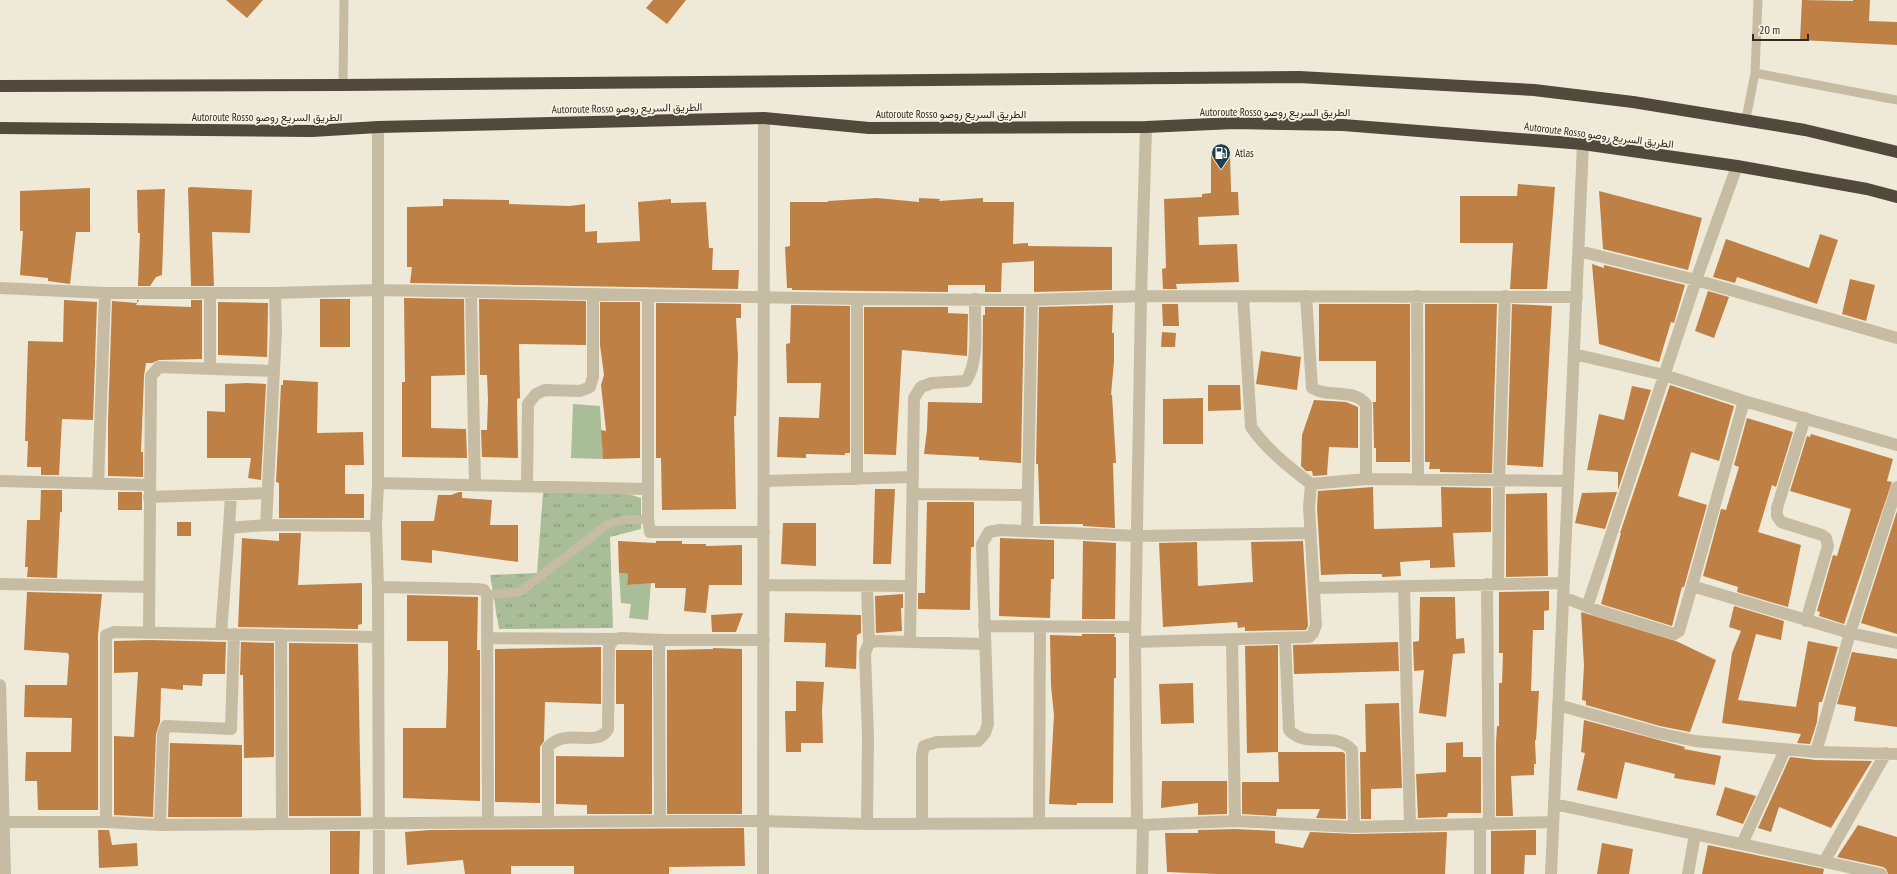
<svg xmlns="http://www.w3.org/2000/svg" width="1897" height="874" viewBox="0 0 1897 874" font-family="'PT Sans Narrow',Vazirmatn,sans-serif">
	<defs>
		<pattern id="park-tufts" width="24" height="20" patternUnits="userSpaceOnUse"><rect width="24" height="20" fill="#a8bd98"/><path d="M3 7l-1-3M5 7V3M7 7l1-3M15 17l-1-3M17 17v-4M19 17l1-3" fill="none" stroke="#899a7c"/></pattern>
	</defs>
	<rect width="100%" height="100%" fill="#efead7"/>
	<path fill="#a8bd98" d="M573,404l27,2 3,53 -32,-1z
		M619,573l9,1 -1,11 24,-2 -3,37 -19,-2 2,-14 -10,-1z"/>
	<path fill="url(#park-tufts)" d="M609,488l32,10v31l-31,8 3,91 -114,1 -9,-54 47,-2 6,-80z"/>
	<path fill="#bf8045" d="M226,0h37l-16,18z
		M653,0h33l-19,24 -21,-16z
		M1802,0l51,1v-1h17l-1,21 28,1v23l-97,-5z
		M1211,151h19l1,41h7l1,23 -41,2 1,28 38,-1 2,38 -63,2 1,5h-14l-1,-20 4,-1 -2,-69 38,-2v-3l9,-1z
		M1518,184l37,3 -8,102h-37l3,-46h-53v-47h57z
		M190,187l62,3 -2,43 -38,-1 2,54h-23l-3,-98z
		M90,188v44h-14l-6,52 -22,-3v-3l-28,-3 3,-44h-3v-40z
		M165,189l-3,86 -6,2 -6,9h-12l2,-53h-2l-1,-43z
		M1599,191l103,27 -14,52 -85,-21z
		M877,198l42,4v-4l21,1 -1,2 44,-3v4h31l-1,42 15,-1v3l84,1v43l-78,2v-31l-32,2 -1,29h-16v-7h-37v7l-156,-2v-2h-5l-2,-41 5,-1v-44h38v-1z
		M443,199l66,1v4l61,2 15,-2v28l12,-1v12l43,-2 -2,-39 33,-3v4l35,-1 3,46h4l-1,22h27l-1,19 -328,-6 2,-16h-5v-60l36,-1z
		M1820,234l18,6 -21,64 -80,-27 -2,6 -22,-6 13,-38 83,29z
		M1592,264l12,4v-3l81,20 -11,38 -3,-1 -12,40 -60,-18z
		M1850,279l25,6 -9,36 -24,-7z
		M1708,291l21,6 -15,41 -19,-7z
		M404,298l60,1 1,76 -34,1v52l35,1 1,29 -65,-1v-75h3z
		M320,299h30v48h-30z
		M479,299l107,2v44l-67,-1 1,54 -3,1 1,59 -36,-1 -1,-27h6l1,-31 -1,-24h-7z
		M64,300l33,2 -4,118 -31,-1 -3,56h-18v-8h-14l1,-26h-3l3,-100 35,1z
		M137,300h2l-3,5 55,2v-7h11v59l-43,1 -7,3h-6l-2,13 -3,76h2v25l-35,-1v-55l4,-120 25,2z
		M218,302l50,1 -1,54 -49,-2z
		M600,302h40v156l-37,1 -2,-29 5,1 -5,-46 3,-10 -4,-30z
		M656,303l85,1v14h-5l2,38 -2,60h-2l2,93 -74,1 -1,-52h-5z
		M1162,304h16l1,22h-16z
		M1319,304h91v158h-34v-14h-2l-1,-46h3v-41h-57z
		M1425,304h72l-5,169 -52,-1v-3h-11l1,-7h-5z
		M1512,304l40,2 -9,161 -36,-2z
		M791,305l59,1v147h-5v2l-39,-1v4l-29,-1 2,-40 40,1 2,-35h-34l-1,-39 4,-1z
		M1113,305l-1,28h2v28l-3,34h1l4,68h-3l2,65 -32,-2v-2h-43l-2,-60h-2l3,-157z
		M864,307h84v6l20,1 -1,42 -65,-6 -6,105 -32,-1z
		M985,307h39l-3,156 -42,-3v-3l-55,-3 3,-24 1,-28 54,1 1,-88h2z
		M1162,332l14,1 -1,14h-14z
		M1261,351l40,6 -4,33 -41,-6z
		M283,380l35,2 -1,51 46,-1 1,33h-19v29h19v24h-85v-35l-3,-1 5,-97h2z
		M247,383l19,1 -5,96 -13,-2 3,-20h-44v-47l18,1v-28z
		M1208,385h32l1,25 -33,1z
		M1670,385l64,21 -15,55 -28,-9 -13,44 29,9 -23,82h-2l-10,39 -71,-22 20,-71h-1z
		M1632,386l19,4 -33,100v-18l-31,-2 12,-56 25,6z
		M1203,398v46h-40v-45z
		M1314,400l32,2 12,5v41l-29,-1 -2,28 -14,1 -1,-5h-6l-5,-5 1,-31z
		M1747,418l46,14 -17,55 -4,-2 -14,47 43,13 -13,62 -51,-15 1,-5 -35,-11 18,-67 5,1 13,-43 -5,-2z
		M1811,434l82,25 -6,22 5,1 -48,142 -25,-8 1,-4 -3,-1 16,-56 4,1 14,-47 -61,-18 17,-55 3,1z
		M1373,487l1,42 68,-2 -1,-40 50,1v44l-38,1 2,34 -25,1v-8l-30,2 1,14 -19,1v-3h-33l-28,1 -4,-68 1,-16z
		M875,489h20l-4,75h-18z
		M41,490h21v22h-2l-3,66 -30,-1 1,-10h-3l2,-47h13z
		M118,492h24v18h-24z
		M459,492h3v6l30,2 -2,25h28v37l-86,-12v13l-31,-3v-39h33l4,-26h13z
		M1617,492l-12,37 -30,-6 7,-30z
		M1547,493l1,83 -42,1v-83z
		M927,502h47v45h-3l-1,63 -52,-1v-16h7z
		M1897,511v123l-36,-11z
		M177,522h14v14h-14z
		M783,523h33v43l-35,-2z
		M279,533h22l-3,52 64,-2v41l-4,1v4l-120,-2 4,-89 37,3z
		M1000,538l54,2v39h-3l-1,39 -51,-2z
		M618,541l38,2v-2h26v3h24v2l36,-1v40h-33l-3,28 -22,-2 2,-23h-31v-5l-28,2 1,-11 -9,-1z
		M1083,541l33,2 -1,76h-33z
		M1303,541l5,85 -2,4 -61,1v-4l-7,1 -1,-6 -74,5 -4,-84 38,-1 1,44 55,-4 -2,-40z
		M1549,591v19l-5,1v19h-11l-2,61h8l-3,49h-1l1,24h-2v11l-23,1 2,40h-17v-73l1,-17h2v-43h3l1,-30h-4v-61z
		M27,592l75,2 -4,41v179v-4h-60l-1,-29h-12l1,-29h45l1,-34 -48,-1 1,-32h42l2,-29 -1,-3 -44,-3z
		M903,594v14h-2l1,23 -26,2 -1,-37z
		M407,595l71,2 -1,53h3v151l-77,-3v-70h43l2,-58v-29h-41z
		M1420,597h35l1,42 8,-1 1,15 -12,1 -7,63 -27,-4 5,-43 -10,1 -1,-29 6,-1z
		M1734,606l50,15 -3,19 -25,-6 -18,66 58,7 12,-66 30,6 -16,55h-3l-2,20 -7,22 -13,-1 4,-9 -79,-11 10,-70 9,-22 -12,-4z
		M1581,612l95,29 40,19 -26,72 -30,-6 -74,-21v-4l-4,-1 2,-34z
		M743,613l-7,19h-24l-1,-17z
		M785,613l76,2v18l-4,2 -1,34 -31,-2 1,-24 -42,-1z
		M1082,634h33l-1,3h2v41h-2l-1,125h-36v2l-28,-1 5,-89 -3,-29 -1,-51 32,1z
		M150,640l76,2 -1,32h-22l-1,12 -19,-1v5l-22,-2 -1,34 -4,12 -3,83 -39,-2v-79l20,1 4,-65 -24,1v-32z
		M241,642l33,1v114l-30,1 -1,-83h-3z
		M1398,642l1,29 -105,3 -1,-29z
		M289,643l69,1 3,172h-72z
		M1278,645v107l-31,1 -2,-107z
		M601,647v57l-56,-2 -1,39 -4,6v56l-45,-1v-153z
		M713,648l29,1v165h-75v-164l46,-1z
		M616,650h36v164h-65v-9l-31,-1v-48l68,1v-53h-8z
		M1852,652l45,7v68l-43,-6 2,-14 -19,-3z
		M796,681l28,1 -2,28 1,33h-22v9h-15l-1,-41h11z
		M1193,683l1,40 -33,1 -2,-40z
		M1399,703l3,85 -31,1v30h-10l-1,-67h6l-1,-48z
		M1584,720l101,27 -1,2 37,7 -6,29 -41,-7 1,-4 -50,-12 -8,37 -40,-9 8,-37 -4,-1z
		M1463,742v15h18v56h-33l-1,4 -29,1 -2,-44 30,-2v-29z
		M170,743l72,2v72h-74z
		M1278,752h65l2,2 1,65 -30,-1 4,-9h-43l-1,7 -34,-2v-32h37z
		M1790,757l26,3 56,1 -41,67 -52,-21 -8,25 -13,-4z
		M1162,781h65v33l-29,1v-12l-37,5z
		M1725,787l31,9 -13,28 -27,-9z
		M1858,825l39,12v37h-9l-2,-5 -3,-2 -46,-10z
		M744,828l1,38 -76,1v7h-95v-8h-63v8h-46l-2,-14 -56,5 -2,-33 25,-2z
		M1235,829l40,2v12l28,5 7,-16 44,2 93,-2 -2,42h-229l-49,-2 -2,-39h33v-3z
		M98,830h11l3,15 25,-2 1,23 -39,2z
		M1536,830v25h-11l-1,19h-33v-43z
		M330,831h30l-1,43h-29z
		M1602,843l31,6 -4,25h-32z
		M1708,845l116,24 -1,5h-121z"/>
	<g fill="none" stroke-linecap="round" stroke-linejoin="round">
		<path stroke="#c6bca4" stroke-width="9" d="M1755,73l142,27
			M343,85l1,-85
			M1746,119l9,-46 3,-73
			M487,595l33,-3 88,-68 16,-4 24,-1"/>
		<path stroke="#c6bca4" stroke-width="12" d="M378,127v356l-2,43 2,61 1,287
			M1579,251l117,29 201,58
			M0,288l105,5h170l102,-3 480,9 175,1 109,-4 436,1
			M471,292l4,193
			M210,293v76
			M275,293l1,38 -10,194 110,1
			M648,296v223l2,13h114
			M1243,296l8,131c16,23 38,40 60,57
			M1306,296l6,92c16,10 41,0 54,16v75
			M1417,296l1,183
			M1574,354l90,21 80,26 153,44
			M1744,401l-52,185 158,47 47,10
			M1805,418l-28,90v8l4,6 41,13 4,3 2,8 -22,75
			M857,479v-180
			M0,481l150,4
			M764,481l149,-4
			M378,483l270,6
			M98,484l7,-191
			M527,486l1,-82 8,-10 9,-4 35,1 10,-4 3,-10v-83
			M1897,487l-47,146 -34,119 81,2
			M913,494l115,1
			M149,497l119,-4
			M229,528l2,-33
			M1027,532l5,-232
			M0,584l149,3
			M1487,584l2,240
			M1498,584l1,-104 6,-184
			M764,585l147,1
			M867,586l2,57
			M1404,586l6,240
			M378,587l99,2 7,1 3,5 1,227
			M1314,588l250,-5
			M1563,597l33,13 78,24 5,-3 13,-45
			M1587,607l109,-327 41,-114
			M984,626l151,1
			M149,633l2,-257 8,-9 115,4
			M221,634l8,-106 37,-3
			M281,635l1,188
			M488,638l126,1
			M1285,638l4,92c19,20 45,0 63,20l2,77
			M1232,640l3,181
			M910,642l4,-244 7,-11 11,-4 34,-2c14,-21 8,-57 9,-82
			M1135,642l174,-5 4,-4 3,-8 -7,-118 2,-23 55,-5 202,2
			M0,685l5,189
			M1558,705l100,28 37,8 121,11
			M1554,804l327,70
			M660,821l-1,-178 5,-3h100
			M4,822h102l54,3 507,-4h95l105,3 270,-1
			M106,822v-187l8,-3 264,5
			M548,822v-75c19,-21 49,2 60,-18l1,-83 5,-7 7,-1 43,2
			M1039,823l1,-197
			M867,824l1,-87 -3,-84 4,-10 8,-2 107,3
			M922,824v-69l2,-9 13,-4 41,-1 7,-8 3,-9 -6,-180 7,-12 11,-2 138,6 172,-3
			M160,825l3,-91 3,-8 65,3 3,-95
			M1143,825l92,-4 119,6 199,-5
			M1742,844l43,-94
			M1824,862l62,-109
			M763,874l1,-756
			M1142,874l1,-49 -6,-2 -2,-181 6,-346 5,-169
			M1480,874v-50
			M1551,874l32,-730
			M1688,874l7,-40"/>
		<path stroke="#52493d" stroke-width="12" d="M0,86l343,-1 956,-8 235,13 99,12 172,28 92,22
			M0,128l312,3 66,-4 386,-9 105,10 277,-1 88,-4 109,2 240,19 154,22 130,23 30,8"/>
	</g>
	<defs>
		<symbol id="fuel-pin" viewBox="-11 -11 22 30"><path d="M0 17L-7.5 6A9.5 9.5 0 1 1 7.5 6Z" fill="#1e4151" stroke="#f7f3e3"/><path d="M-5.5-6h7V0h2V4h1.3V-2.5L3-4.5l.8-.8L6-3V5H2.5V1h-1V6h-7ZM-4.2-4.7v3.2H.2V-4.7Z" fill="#fff"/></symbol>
	</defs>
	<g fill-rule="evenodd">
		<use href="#fuel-pin" x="1210" y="142" width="22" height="30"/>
	</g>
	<g text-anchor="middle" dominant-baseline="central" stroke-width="3.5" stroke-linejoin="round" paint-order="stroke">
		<g font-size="11" fill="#322c25" stroke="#f7f3e3">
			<text transform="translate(627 108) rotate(-1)">Autoroute Rosso الطريق السريع روصو</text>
			<text x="1275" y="112">Autoroute Rosso الطريق السريع روصو</text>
			<text x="951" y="114">Autoroute Rosso الطريق السريع روصو</text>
			<text x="267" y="117">Autoroute Rosso الطريق السريع روصو</text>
			<text transform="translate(1599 135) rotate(7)">Autoroute Rosso الطريق السريع روصو</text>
		</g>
		<g font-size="11" fill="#322c25" stroke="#f7f3e3" text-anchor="start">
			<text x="1235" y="153">Atlas</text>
		</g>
	</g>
	<path d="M1753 34v6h55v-6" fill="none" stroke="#322c25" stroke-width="2"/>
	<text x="1759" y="34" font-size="12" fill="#322c25" stroke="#f7f3e3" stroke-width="3" paint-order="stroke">20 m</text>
</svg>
